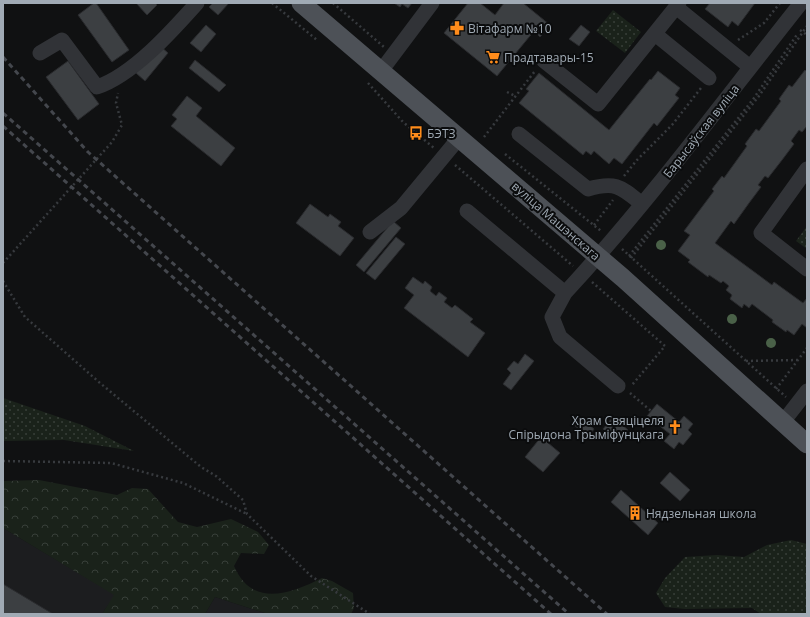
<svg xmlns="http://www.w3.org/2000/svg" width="810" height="617" viewBox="0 0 810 617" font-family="'Open Sans',sans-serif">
	<defs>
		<pattern id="grass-dots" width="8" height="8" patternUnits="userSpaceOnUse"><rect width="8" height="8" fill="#1a221a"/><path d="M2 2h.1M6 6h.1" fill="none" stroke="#383f39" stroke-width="1.8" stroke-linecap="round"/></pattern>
		<pattern id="forest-crowns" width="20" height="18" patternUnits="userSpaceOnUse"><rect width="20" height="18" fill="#1a221a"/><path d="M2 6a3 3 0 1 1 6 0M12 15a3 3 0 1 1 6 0" fill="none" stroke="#383f39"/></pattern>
	</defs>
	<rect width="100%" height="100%" fill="#101112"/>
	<path fill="#1c1d1f" d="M3,528l112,67 -13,19h-99z
		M215,597l53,17h-63z"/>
	<path fill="url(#grass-dots)" d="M613,10l28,22 -16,21 -29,-22z
		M807,226v23l-11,-8z
		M3,398l82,28 49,25 -70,-11 -61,1z
		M791,540l16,4v70h-46l-9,-6 -67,1 -20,-2 -9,-14 9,-15 20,-21 32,-2 27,2 23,-12z"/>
	<path fill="url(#forest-crowns)" d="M39,480l78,15 15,-7 16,1 30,33 19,5 34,-8 27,13 11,13 -5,9 -23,-1 -7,13c18,42 56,28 88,12l10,3 21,12 1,15 -3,6h-83l-53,-17 -10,17h-103l12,-19 -111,-67v-47z"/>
	<path fill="#3c3f42" stroke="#2a2b2e" d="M94,3h2l33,47 -17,12 -34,-47z
		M136,3h19l2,2 -10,10z
		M213,3h16l-11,12 -9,-8z
		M394,3h18l-4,5 -6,-4 -2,3z
		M468,3h12l15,12 9,-12h19l27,22 -10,12 -6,-6 -37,45 -53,-43z
		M710,3h45l-17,23 -6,-5 -4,6 -23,-18z
		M206,25l10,9 -15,18 -11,-9z
		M581,25l9,7 -11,14 -10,-7z
		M159,45l9,8 -23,28 -9,-8z
		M195,60l31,25 -7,7 -30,-24z
		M68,61l31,43 -21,16 -32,-43z
		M805,70l2,2v54l-5,6 -3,-2 -8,11 3,3 -12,16 -14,18 -3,-2 -7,9 3,2 -12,16 -15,21 -3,-3 -16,22 57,42 2,-3 29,21 4,-5v30l-5,-4 -8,11 -7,-5 -1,2 -14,-10 1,-2 -21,-16 -3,4 -5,-4 -2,4 -12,-9 2,-4 -6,-5 3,-4 -6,-5 -2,2 -12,-8 -1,2 -20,-15 2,-2 -12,-9 12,-16 -6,-4 30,-40 -2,-2 10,-13 2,2 23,-32 -2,-2 11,-15 3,2 22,-30 -2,-2 10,-14 3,2z
		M658,71l22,17 -5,7 4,3 -22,28 -3,-3 -32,41 -8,-6 -5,6 -15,-13 -3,4 -5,-4 -3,4 -64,-52 10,-12 -3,-2 13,-16 70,57 41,-51 1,1z
		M187,96l15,12 -6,8 39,32 -14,18 -50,-40 6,-7 -5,-4z
		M310,204l18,13 2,-3 11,8 -3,4 16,12 -14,18 -44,-33z
		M393,221l8,7 -37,44 -8,-7z
		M396,237l9,7 -30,36 -9,-7z
		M413,277l10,7 2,-3 7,6 -2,4 6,5 3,-4 8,6 -3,4 8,6 3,-3 18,14 -3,3 15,11 -17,24 -64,-49 10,-13 -9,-7z
		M525,354l9,7 -23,29 -8,-6 8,-11 -4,-4 7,-8 4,3z
		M657,404l22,18 5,-6 9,8 -5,6 4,4 -9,11 -4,-3 -5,7 -10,-8 6,-7 -23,-18z
		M579,416l15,13 -6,8 -15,-13z
		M613,417l15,13 -10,12 -15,-13z
		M541,437l19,16 -17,19 -18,-15z
		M670,472l20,18 -10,11 -20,-18z
		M621,490l37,33 -10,12 -37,-33z
		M3,584l50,30h-50z"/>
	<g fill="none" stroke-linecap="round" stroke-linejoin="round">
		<path stroke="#373a3e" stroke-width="2.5" stroke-dasharray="2 3" stroke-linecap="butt" d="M272,3l45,37
			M333,3l51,44
			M800,30l7,5
			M738,40l26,-17 16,-20
			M368,83l35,39 31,26
			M507,92l8,4
			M416,133l6,-8
			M484,137l51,-66
			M505,154l96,77
			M455,165l118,101
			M624,176l13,-16 35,-35 29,-37
			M594,225l19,-25
			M622,249l164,148
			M629,256l125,-158 44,-65
			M631,258l128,-162 48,-70
			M3,263l109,-121 10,-17 -6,-22 2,-10
			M3,281l22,36 75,66 101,84 15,9 27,24 4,14 64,62 59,38
			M592,282l73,64 -33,39
			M746,361l53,-1
			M776,389l31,-41
			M630,393l21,18
			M3,461l108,2 72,20 64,31"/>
		<path stroke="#313337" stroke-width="15" d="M679,3l-3,4 74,60
			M655,34l54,44
			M40,53l22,-13 35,47c36,-12 75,-56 100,-84
			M544,61l54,43 78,-97
			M381,71l51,-68
			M519,134l69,55c28,-8 33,-2 54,15
			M807,169l-46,64 46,36
			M467,211l98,82c85,-92 158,-192 236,-290
			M370,232l31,-24 58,-70
			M565,293l-13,24 8,20 58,49
			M783,422l24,-31"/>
		<path stroke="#4d5157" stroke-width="19" d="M301,3l322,275 184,166"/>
		<path stroke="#44474d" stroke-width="3" stroke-dasharray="5 4" stroke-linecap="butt" d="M3,57l85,95 519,462
			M3,113l566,501
			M3,126l548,488"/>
	</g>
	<g fill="#4a6148">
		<circle cx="661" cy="245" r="5"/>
		<circle cx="732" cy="319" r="5"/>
		<circle cx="771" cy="343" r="5"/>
	</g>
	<defs>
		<symbol id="pharmacy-bare" viewBox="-9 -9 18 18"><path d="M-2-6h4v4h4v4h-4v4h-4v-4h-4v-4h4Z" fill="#ff8c1b" stroke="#0b0c0d" stroke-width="2.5" paint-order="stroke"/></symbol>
		<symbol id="supermarket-bare" viewBox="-9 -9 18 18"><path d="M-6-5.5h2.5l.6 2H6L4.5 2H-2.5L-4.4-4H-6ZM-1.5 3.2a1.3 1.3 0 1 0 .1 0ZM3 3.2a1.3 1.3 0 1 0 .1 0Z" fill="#ff8c1b" stroke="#0b0c0d" stroke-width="2.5" paint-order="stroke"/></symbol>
		<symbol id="bus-bare" viewBox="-9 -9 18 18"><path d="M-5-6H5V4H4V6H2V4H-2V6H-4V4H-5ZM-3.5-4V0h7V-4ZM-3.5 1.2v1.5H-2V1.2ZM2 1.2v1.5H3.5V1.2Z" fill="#ff8c1b" stroke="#0b0c0d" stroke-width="2.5" paint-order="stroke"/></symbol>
		<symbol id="church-bare" viewBox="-9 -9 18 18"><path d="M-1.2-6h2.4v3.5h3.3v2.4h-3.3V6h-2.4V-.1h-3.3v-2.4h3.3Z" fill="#ff8c1b" stroke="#0b0c0d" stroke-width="2.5" paint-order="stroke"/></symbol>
		<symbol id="building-bare" viewBox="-9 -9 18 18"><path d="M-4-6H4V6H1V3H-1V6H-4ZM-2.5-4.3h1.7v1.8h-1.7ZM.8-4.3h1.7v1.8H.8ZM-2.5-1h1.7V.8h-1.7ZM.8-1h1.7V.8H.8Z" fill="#ff8c1b" stroke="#0b0c0d" stroke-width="2.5" paint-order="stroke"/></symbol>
	</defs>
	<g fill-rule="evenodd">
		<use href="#pharmacy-bare" x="447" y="18" width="20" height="20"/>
		<use href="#supermarket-bare" x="483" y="47" width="20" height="20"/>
		<use href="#bus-bare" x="406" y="123" width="20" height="20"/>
		<use href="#church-bare" x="665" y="417" width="20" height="20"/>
		<use href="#building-bare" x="625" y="503" width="20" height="20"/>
	</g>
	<g text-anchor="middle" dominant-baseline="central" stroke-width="4" stroke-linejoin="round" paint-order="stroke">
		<g font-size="12" fill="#a0aab4" stroke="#0b0c0d" text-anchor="start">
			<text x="468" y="28">Вітафарм №10</text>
			<text x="504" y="57">Прадтавары-15</text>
			<text x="427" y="133">БЭТЗ</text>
			<text x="664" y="420" text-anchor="end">Храм Свяціцеля<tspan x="664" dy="14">Спірыдона Трыміфунцкага</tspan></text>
			<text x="646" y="513">Нядзельная школа</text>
		</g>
		<g font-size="12" fill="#a0aab4" stroke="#0b0c0d">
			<text transform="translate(701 131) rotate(-52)">Барысаўская вуліца</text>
			<text transform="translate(556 221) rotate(41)">вуліца Машэнскага</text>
		</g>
	</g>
	<rect width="810" height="617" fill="none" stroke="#a0aab4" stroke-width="8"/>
</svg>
